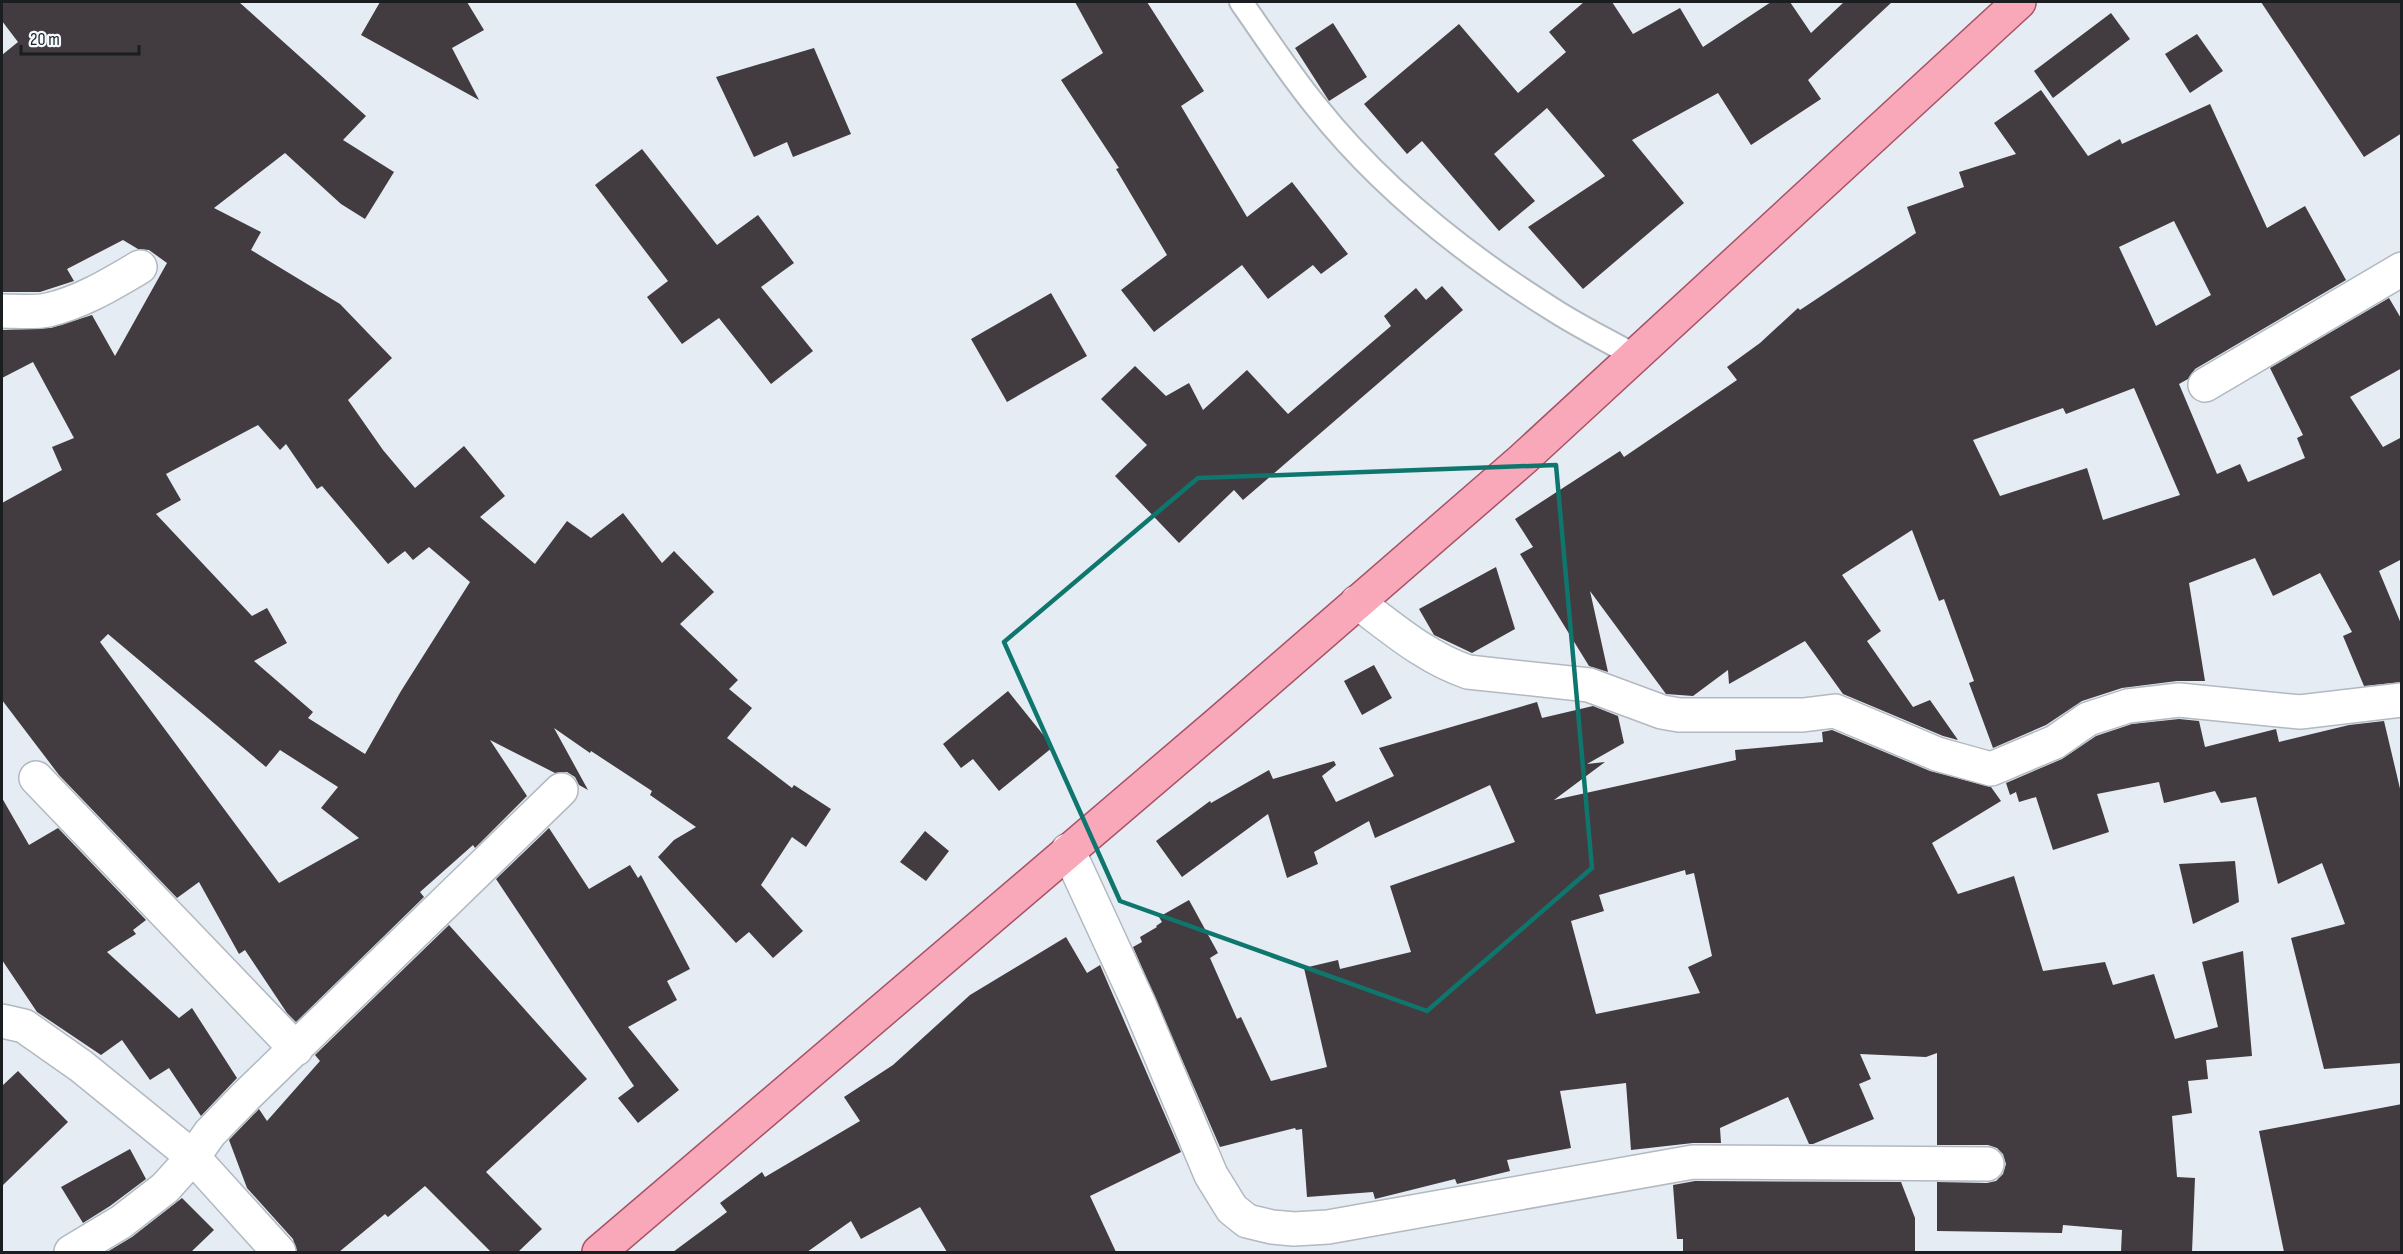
<svg xmlns="http://www.w3.org/2000/svg" width="2403" height="1254" viewBox="0 0 2403 1254" font-family="'Sofia Sans Condensed',sans-serif">
	<rect width="100%" height="100%" fill="#e5ecf4"/>
	<path fill="#423b40" fill-rule="evenodd" d="M2,2h237l127,114 -23,24 51,32 -29,47 -24,-15 -56,-51 -71,55 47,24 -10,18 89,54 52,54 -44,42 35,50 32,38 49,-42 41,50 -25,21 55,47 32,-43 24,17 32,-25 39,50 12,-12 40,41 -34,32 58,56 -9,9 23,19 -25,30 65,50 2,-3 37,24 -25,38 -14,-10 -31,48 42,46 -30,27 -24,-26 -13,11 -78,-86 16,-17 22,-13 -46,-32 2,-4 -61,-40 -1,2 -36,-25 34,62 -9,-5 -4,-8 -8,-5 -12,1 -65,-33 37,56 -52,52 -2,-3 -53,47 4,5 -128,125 -9,-9 -42,-63 -6,4 -40,-72 -22,16 -118,-123 -57,-75v-197l60,-33 -10,-23 22,-9 -41,-76 -31,16v-48l49,-2 41,-13 23,41 52,-93 -18,-13 -11,-1 -15,-9 -56,29 7,12 -34,11h-38v-237l16,-13 -16,-21zM258,425l22,25 6,-6 31,45 5,-3 66,78 17,-13 8,9 16,-13 41,35 -69,109 -36,63 -57,-36 5,-6 -59,-51 33,-18 -20,-35 -15,8 -96,-102 25,-14 -15,-26zM108,634l158,133 14,-17 58,37 -17,21 38,30 -80,45 -179,-241z
		M380,2h87l17,28 -32,18 27,52 -118,-65z
		M1075,2h72l57,89 -23,15 66,111 45,-35 56,72 -27,20 -8,-9 -45,34 -26,-34 -88,67 -33,-42 46,-35 -51,-86 3,-1 -58,-88 42,-27z
		M1584,2h28l21,32 47,-26 23,39 68,-45h19l21,31 33,-31h48l-84,78 13,19 -70,46 -33,-52 -86,47 52,63 -101,86 -55,-62 77,-51 -58,-68 -53,46 41,47 -36,30 -77,-90 -15,13 -43,-50 95,-80 59,69 48,-41 -17,-20z
		M2261,2h141v131l-38,24z
		M2111,13l19,26 -77,59 -19,-27z
		M1333,23l34,54 -38,24 -34,-53z
		M2197,34l26,37 -33,22 -25,-39z
		M814,48l37,86 -58,23 -6,-15 -33,15 -38,-80z
		M2041,90l47,66 32,-17 2,5 88,-40 57,124 38,-22 41,74 -151,89 -7,10 -9,5 38,90 23,-10 8,18 57,-24 -8,-20 6,-3 -33,-67 119,-70 13,22v48l-52,29 33,50 19,-10v122l-23,12 23,55v56l-38,4 -21,-50 9,-4 -32,-59 -47,23 -18,-38 -66,25 16,98h-28l-55,7 -40,13 -36,24 -53,23 -24,-65 5,-2 -30,-82 -5,2 -27,-71 -70,45 39,56 -14,10 46,66 17,-7 28,40 -15,-4 -100,-42 -38,-53 -76,43 -1,-14 -35,26 -27,-2 -76,-103 18,81 -19,-6 -69,-112 13,-7 -18,-28 105,-68 4,6 113,-77 -10,-13 33,-24 38,-35 2,2 116,-77 -9,-26 57,-20 -5,-15 57,-18 -22,-31zM2174,221l37,74 -55,31 -37,-79zM2134,388l46,107 -77,25 -16,-52 -87,28 -27,-56 90,-32 3,6z
		M642,149l75,96 41,-30 36,48 -33,24 52,64 -42,33 -52,-66 -37,26 -35,-47 21,-16 -73,-96z
		M1442,286l21,24 -220,190 -9,-10 -55,53 -64,-67 32,-31 -46,-46 34,-33 31,30 23,-13 14,27 44,-40 41,44 103,-88 -7,-10 32,-28 10,12z
		M1051,293l36,63 -80,46 -36,-63z
		M1496,567l19,62 -43,24 -38,-18 -15,-26z
		M1374,665l18,33 -30,17 -18,-34z
		M1008,691l45,56 -54,44 -26,-32 -12,9 -18,-24z
		M1537,702l5,16 51,-12 25,10 6,27 -37,21 18,-2 -51,38 182,-40 -1,-10 88,-8 -1,-10 10,-2 98,41 61,16 10,14 -69,42 26,51 56,-18 29,95 62,-9 8,23 41,-11 21,65 43,-12 -16,-65 41,-11 9,105 -46,4 2,19 -20,2 4,32 -20,3 5,61 18,1 -3,74h-71l1,-22 -59,-5 -1,8 -125,-2v-49l50,1 9,-2 7,-7 3,-10 -3,-10 -6,-6 -9,-3h-51v-92l-11,4 -66,-3 11,25 -12,5 15,35 -61,25h-4l-21,-47 -68,31 1,15h-28l-62,7 -5,-67 -66,8 11,57 -64,12 3,11 -53,13 -2,-5 -80,20 -2,-7 -66,5 -5,-68 -6,1 -1,-2 -75,19 -87,-200 9,-5 -2,-5 17,-10 -1,-1 6,-4 -3,-5 30,-17 29,53 -8,5 27,61 4,-2 30,64 56,-14 -23,-99 34,-8 2,9 71,-17 -21,-66 125,-44 -25,-57 -115,53 -6,-17 -55,31 4,12 -31,14 -19,-64 -86,63 -26,-36 54,-40 1,2 58,-33 4,9 61,-18 2,4 -14,11 14,26 58,-26 -15,-28zM1685,870l1,5 8,-2 18,83 -24,11 12,26 -104,21 -25,-93 33,-10 -5,-16z
		M2179,719l20,2 6,26 71,-18 3,13 70,-17 35,-4 18,76v266l-78,6 -33,-131 54,-14 -23,-61 -44,21 -22,-87 -35,6 -6,-12 -51,12 -5,-21 -62,12 12,38 -56,18 -17,-53 -17,5 -3,-10 -6,3 -4,-12 56,-24 34,-23 36,-12z
		M2,798l27,47 29,-17 88,92 -13,10 3,4 -29,18 72,66 13,-10 45,70 -36,38 -32,-48 -19,12 -28,-40 -21,15 -64,-43 -35,-52z
		M549,828l40,61 41,-24 8,13 3,-3 49,94 -23,12 10,19 -49,27 51,63 -41,33 -20,-25 16,-12 -138,-207z
		M925,831l24,20 -23,30 -26,-19z
		M2235,861l4,41 -46,22 -14,-60z
		M449,925l138,154 -101,93 56,57 -24,23h-27l-66,-66 -37,31 -3,-3 -46,38h-42l-4,-13 -46,-51 -18,-48 30,-31 8,12 53,-60 -5,-6z
		M1066,937l21,36 13,-8 81,187 -91,44 26,56h-169l-27,-45 -59,32 -10,-18 -44,31h-134l54,-40 -7,-9 42,-31 3,5 95,-56 -16,-24 49,-32 77,-70z
		M18,1071l50,51 -66,64v-100z
		M2402,1104v148h-118l-25,-121z
		M130,1149l16,30 -36,27 -27,17 -22,-36z
		M1695,1181l206,1 14,36v34h-232v-13h-6l-4,-54z
		M182,1198l32,32 -23,22h-84l25,-15z"/>
	<g fill="none" stroke-linecap="round" stroke-linejoin="round">
		<defs>
			<path id="service" d="M1241,2c24,34 47,70 74,103 65,82 149,149 237,204 26,17 55,31 83,47"/>
			<path id="minor" d="M2,311c14,0 32,2 46,-1 34,-8 63,-26 92,-43
				M2205,385l197,-116
				M1357,602c35,26 69,56 111,70l121,13 73,27 17,3h124l32,-4 102,43 54,15 64,-27 33,-23 40,-13 51,-6 121,12 102,-12
				M36,778l260,271
				M1068,850l71,154 72,171 21,34 15,12 25,6 22,2 34,-2 365,-65 294,2
				M2,1021l22,5 57,40 112,91 86,95
				M71,1252l50,-30 44,-34 28,-31 17,-24 36,-37 315,-306"/>
			<path id="primary" d="M599,1252l621,-530 303,-263 496,-457"/>
		</defs>
		<use href="#service" stroke="#b2b9c0" stroke-width="26"/>
		<use href="#minor" stroke="#b2b9c0" stroke-width="36"/>
		<use href="#primary" stroke="#a85265" stroke-width="36"/>
		<use href="#service" stroke="#fff" stroke-width="22"/>
		<use href="#minor" stroke="#fff" stroke-width="33"/>
		<use href="#primary" stroke="#f8a8b9" stroke-width="33"/>
	</g>
	<path fill="none" stroke="#0f766e" stroke-width="4.5" stroke-linejoin="round" d="M1556,465l36,403 -165,143 -307,-110 -116,-259 194,-164z"/>
	<rect width="2403" height="1254" fill="none" stroke="#1b1e21" stroke-width="6"/>
	<path d="M21 45v9h118v-9" fill="none" stroke="#1b1e21" stroke-width="3"/>
	<text x="30" y="45" font-size="18" fill="#1b1e21" stroke="#f5f9fe" stroke-width="4.5" paint-order="stroke">20 m</text>
</svg>
